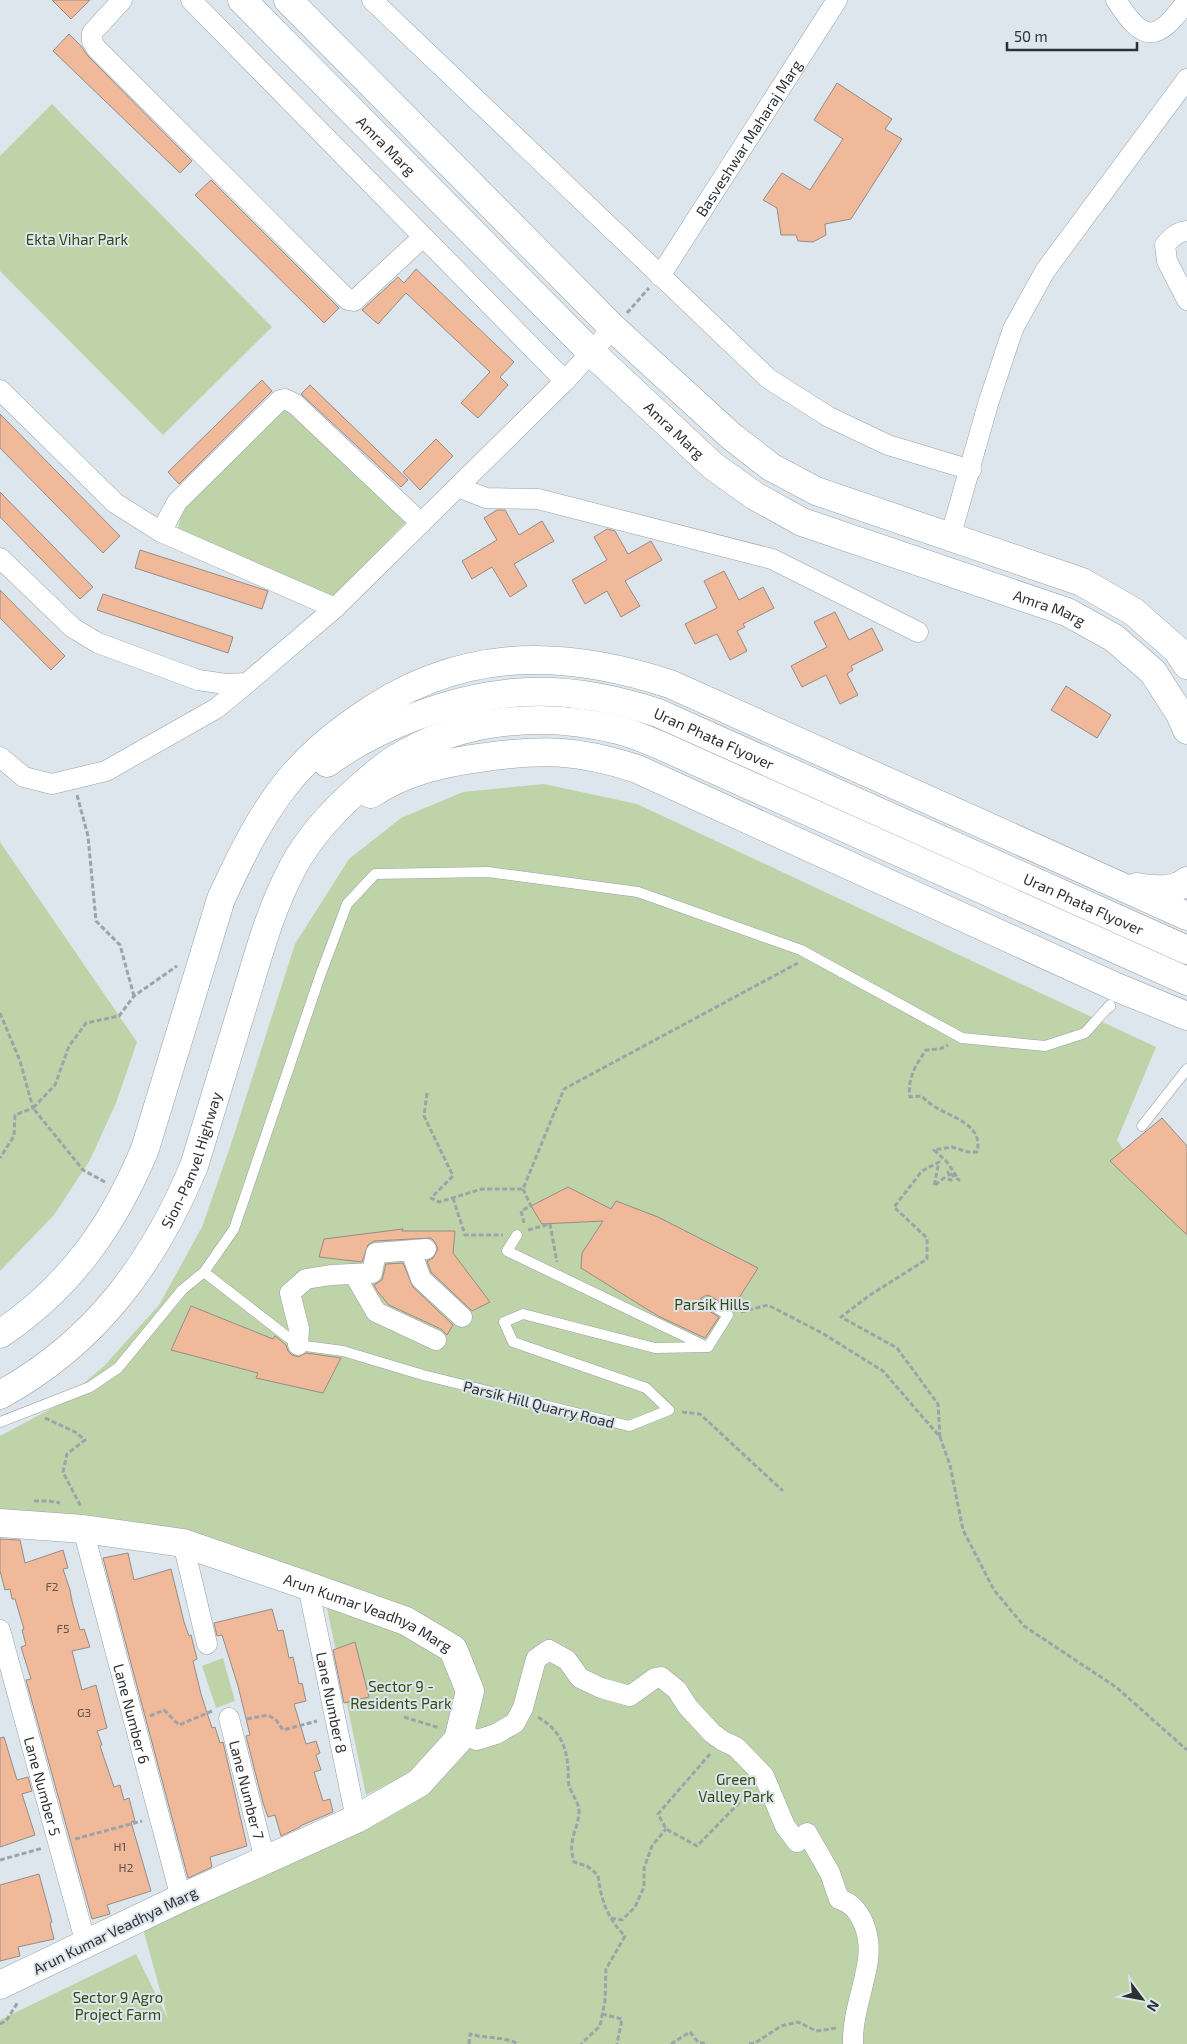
<svg xmlns="http://www.w3.org/2000/svg" width="1187" height="2044" viewBox="0 0 1187 2044" font-family="'Exo 2',sans-serif">
	<rect width="100%" height="100%" fill="#dde6ed"/>
	<path fill="#bed4a8" d="M52,104l220,223 -109,108 -163,-164v-115z
		M284,404l125,115 -77,79 -154,-70 5,-21z
		M544,784l93,20 519,243 -39,93 44,66 26,19v819h-1187v-24l136,-66 32,65 -25,-90 218,-101 64,-38 43,-46 11,-48 -26,-23 6,23 -9,37 -30,32 -20,13 -34,17 -39,-187 61,19 -84,-52 -118,-39 -104,-18 -82,-7v-75l58,-31 46,-39 55,-61 43,-78 29,-83 64,-200 54,-85 52,-41 62,-26z
		M0,842l137,200 -21,61 -26,57 -36,55 -54,56z
		M223,1658l12,43 -19,7 -14,-42z"/>
	<path fill="#f0b999" stroke="#968c87" d="M52,0h38l-19,19z
		M69,34l12,12 7,10 104,105 -12,12 -127,-122z
		M837,83l55,36 -7,10 17,10 -51,80 -26,5 1,11 -13,7 -15,-1 -2,-6h-15l-4,-27 -14,-8 19,-27 28,17 33,-51 -29,-19z
		M211,180l128,128 -15,15 -129,-128z
		M416,269l98,93 -14,15 8,8 -30,33 -17,-15 29,-31 -84,-79 -28,31 -16,-14 36,-33 6,6z
		M262,380l10,11 -93,93 -11,-12z
		M310,385l98,95 -7,7 -100,-93z
		M0,414l120,122 -17,17 -103,-105z
		M436,439l17,17 -33,34 -17,-18z
		M0,492l93,95 -13,12 -80,-82z
		M497,510h8l14,25 23,-14 12,20 -40,23 13,22 -17,11 -18,-30 -20,12 -10,-18 35,-21 -13,-22z
		M607,529l8,2 13,23 23,-13 11,19 -37,21 15,25 -19,11 -14,-26 -22,13 -13,-24 35,-20 -13,-23z
		M140,550l128,41 -6,18 -127,-41z
		M724,571l15,29 24,-13 11,21 -31,16 2,3 -8,4 10,20 -17,9 -13,-26 -22,10 -10,-20 32,-16 -13,-27z
		M0,590l65,66 -14,14 -51,-52z
		M103,594l130,43 -5,16 -131,-43z
		M835,612l14,28 23,-12 11,22 -32,16 2,4 -6,4 11,21 -18,9 -14,-29 -24,12 -11,-21 36,-19 -13,-25z
		M1066,686l45,29 -14,23 -46,-28z
		M1162,1118l25,28v89l-77,-74z
		M568,1187l43,22 5,-8 42,16 100,51 -26,41 -22,-13 -3,-1 -6,3v8l18,11 -14,21 -47,-22 -77,-48 1,-15 21,-32 -61,3 -11,-18z
		M403,1229l-1,2h53l-2,22 37,49 -18,9 -41,-39 -4,-11 6,-3 5,-9 -3,-7 -4,-4 -57,3 -6,4 -6,17 -43,-5 5,-18z
		M403,1263l10,24 40,38 -6,10 -6,-6 -52,-24 -11,-13 -4,-7 8,-5 4,-16z
		M191,1306l82,33 2,-3 11,9 2,6 4,4 6,2 8,-4 35,5 -18,35 -67,-15 2,-5 -87,-23z
		M0,1539l20,1 5,23 38,-13 5,18 -5,1 7,21 2,11 8,29 4,-1 6,18 -18,4 10,39 14,-5 11,43 -10,3 5,14 -2,1 14,41 6,-2 4,15 5,-2 6,23 -4,1 20,69 -44,14 3,9 -18,5 -66,-239 5,-1 -10,-32 5,-2 -4,-15 2,-1 -9,-30h-3l-2,-10 -5,1 -5,-19z
		M128,1553l6,27 37,-11 13,53 5,14 2,-1 6,24 -4,2 8,33 11,34 3,-1 5,16 3,-1 24,104 -37,11 2,10 -24,11 -85,-320z
		M272,1609l6,22 5,-1 6,28 4,-1 6,27 3,-1 4,18 -12,3 12,40 10,-3 4,12 -4,2 5,15 -7,2 9,29 7,-2 3,13 -33,14v1l-19,9 -6,-21 -7,2 -5,-14 -17,-67 4,-1 -12,-49 -16,-51 -5,1 -3,-13z
		M355,1642l14,55 -25,6 -11,-53z
		M4,1737l13,43 11,-3 4,14 -10,3 13,41 -35,12v-109z
		M39,1874l13,48 -2,1 4,16 -36,8 2,9 -20,5v-76z"/>
	<g fill="none" stroke-linecap="round" stroke-linejoin="round">
		<defs>
			<path id="lane" d="M1142,1126l45,-57
				M517,1235l-10,16 198,95
				M204,1272l94,73 45,6 80,24 206,51 40,-16 -23,-22 -133,-46 -9,-20 19,-8 132,34 53,-1 20,-32 -21,-13
				M0,1422l90,-35 28,-19 64,-78 22,-18 30,-43 86,-253 27,-72 28,-30 113,-2 150,20 163,58 161,88 83,8 40,-13 25,-28v2"/>
			<g id="street">
				<path d="M122,0l-30,33v8l4,7 252,252 6,1 69,-64"/>
				<path d="M191,0l374,381"/>
				<path d="M372,0l397,379 60,38 59,28 83,25"/>
				<path d="M1116,0c28,44 41,42 71,1"/>
				<path d="M1187,231c-10,1 -16,7 -22,14l2,16 20,39"/>
				<path id="s1" d="M660,276l177,-276"/>
				<path d="M0,390l115,113 46,29 174,76"/>
				<path d="M458,487l28,11 52,1 234,60 146,73"/>
				<path d="M161,532l16,-30 103,-102 5,-1 10,5 126,119"/>
				<path d="M950,538l38,-134 25,-75 32,-58 142,-192"/>
				<path d="M0,558l73,70 25,15 100,37 28,4 21,-1 88,-75 230,-227 48,-53"/>
				<path d="M0,757l24,20 28,7 54,-13 111,-63 30,-25"/>
				<path d="M411,1251l10,28 41,38"/>
				<path d="M354,1274l22,38 60,28"/>
				<path d="M298,1345l1,-16 -9,-36 16,-14 25,-4 41,-2 4,-20 50,-4"/>
				<path id="s2" d="M83,1529l98,369"/>
				<path d="M183,1543l24,101"/>
				<path id="s3" d="M308,1586l48,233"/>
				<path id="s4" d="M0,1630l86,314"/>
				<path id="s5" d="M229,1718l36,142"/>
				<path d="M460,1734l17,6 19,-6 19,-11 8,-15 13,-49 13,-9 18,10 13,18 21,10 29,8 25,-18 6,-1 16,13 11,17 24,26 11,8 13,6 28,29 21,50 12,16 10,-9 23,40 9,26c24,7 32,38 29,61 -4,28 -16,56 -15,84"/>
			</g>
			<g id="secondary">
				<path id="s6" d="M0,1523l83,6 100,14 125,43 98,35 47,28 17,42 -12,49 -39,43 -63,36 -175,79 -181,87"/>
			</g>
			<g id="highway">
				<path id="s7" d="M242,0l349,352 122,114 42,30 47,26 265,90 47,26 39,34 27,42 7,16"/>
				<path d="M288,0l325,328 118,108 40,31 45,24 266,91 52,30 43,38 10,15"/>
				<path id="s8" d="M327,763c27,-20 55,-34 87,-46 86,-33 157,-33 244,-4l529,237"/>
				<path d="M371,794c33,-22 70,-31 108,-36 61,-9 98,-9 158,11l479,218 71,29"/>
				<path d="M1136,887c16,2 37,6 51,-6"/>
				<path d="M0,1334c70,-47 113,-108 145,-185l76,-250c18,-39 38,-81 65,-115 20,-25 44,-46 70,-64 99,-72 201,-73 314,-36l517,232"/>
				<path id="s9" d="M0,1395c95,-52 153,-131 194,-229 16,-54 33,-109 50,-164 14,-46 26,-92 49,-135 16,-30 40,-56 66,-79 11,-10 23,-20 35,-28 66,-42 150,-49 224,-30 20,5 39,14 57,22l512,229"/>
			</g>
		</defs>
		<use href="#lane" stroke="#99a1a8" stroke-width="11"/>
		<use href="#street" stroke="#99a1a8" stroke-width="21"/>
		<use href="#secondary" stroke="#99a1a8" stroke-width="29"/>
		<use href="#highway" stroke="#99a1a8" stroke-width="29"/>
		<path stroke="#9da3a9" stroke-width="3" stroke-dasharray="5 2.5" stroke-linecap="butt" d="M627,313l22,-25
			M77,795l11,41 8,85 24,24 14,51
			M0,1013l20,48 13,47 -18,7 -1,21 -14,22
			M427,1093l-3,23 29,60 -22,22 8,4 43,-13h41l41,-100 234,-126
			M105,1182l-22,-12 -50,-62 22,-23 14,-39 17,-23 33,-7 15,-20 43,-30
			M523,1189l8,17 -10,5 3,12
			M453,1198l12,37h38
			M528,1230l22,-6 7,38
			M741,1312l27,-7 54,28 61,38 57,66 10,28 13,65 31,60 30,36 92,61 71,63
			M682,1412l18,2 83,77
			M45,1418l30,14 10,8 -18,14 -4,18 18,35
			M940,1437l-2,-33 -41,-56 -56,-31 29,-22 57,-36v-21l-33,-31 28,-36 17,-9 -5,24 10,-8 7,2 -3,-8 11,8 -12,-18 -13,-12 18,-3 16,5h9c7,-26 -23,-34 -40,-44 -6,-3 -11,-8 -16,-12l-11,1c-3,-19 6,-32 16,-47l14,-1 8,-4
			M34,1501h15l11,2
			M150,1716l14,-6 15,15 33,-14
			M404,1717l36,11
			M538,1717c21,13 28,27 30,51 1,6 -1,14 2,20 3,9 9,14 9,24 -1,19 -12,27 -5,50l13,4 11,9c3,25 9,43 27,61l-19,33 -1,32 -5,25 -19,18
			M247,1719l21,-4 8,5 7,10 34,-9
			M710,1754l-52,60 8,15 31,17 44,-45
			M75,1839l67,-18
			M0,1860l43,-12
			M611,1918l11,2 13,-13 9,-20v-19l8,-22 14,-17
			M602,2014l20,5 -5,25
			M0,2024l6,-3 12,-19
			M469,2044l1,-10c16,5 34,2 48,10
			M671,2044l19,-12 8,10 10,2
			M749,2044l6,-1 26,-17 17,-4 18,9 21,-3"/>
		<use href="#lane" stroke="#fff" stroke-width="10"/>
		<use href="#street" stroke="#fff" stroke-width="20"/>
		<use href="#secondary" stroke="#fff" stroke-width="28"/>
		<use href="#highway" stroke="#fff" stroke-width="28"/>
	</g>
	<g text-anchor="middle" dominant-baseline="central" stroke-width="4" stroke-linejoin="round" paint-order="stroke">
		<g font-size="12" fill="#5e534d">
			<text x="52" y="1586">F2</text>
			<text x="63" y="1628">F5</text>
			<text x="84" y="1712">G3</text>
			<text x="120" y="1846">H1</text>
			<text x="126" y="1867">H2</text>
		</g>
		<g font-size="15" fill="#2e3134" stroke="#dde6ed">
			<text stroke="none"><textPath href="#s1" startOffset="164">Basveshwar Maharaj Marg</textPath></text>
			<text stroke="none"><textPath href="#s7" startOffset="205">Amra Marg</textPath></text>
			<text stroke="none"><textPath href="#s7" startOffset="610">Amra Marg</textPath></text>
			<text stroke="none"><textPath href="#s7" startOffset="1030">Amra Marg</textPath></text>
			<text stroke="none"><textPath href="#s8" startOffset="410">Uran Phata Flyover</textPath></text>
			<text stroke="none"><textPath href="#s8" startOffset="815">Uran Phata Flyover</textPath></text>
			<text stroke="none"><textPath href="#s9" startOffset="311">Sion-Panvel Highway</textPath></text>
			<text transform="translate(539 1404) rotate(14)">Parsik Hill Quarry Road</text>
			<text stroke="none"><textPath href="#s6" startOffset="382">Arun Kumar Veadhya Marg</textPath></text>
			<text stroke="none"><textPath href="#s3" startOffset="119">Lane Number 8</textPath></text>
			<text stroke="none"><textPath href="#s2" startOffset="191">Lane Number 6</textPath></text>
			<text stroke="none"><textPath href="#s4" startOffset="162">Lane Number 5</textPath></text>
			<text stroke="none"><textPath href="#s5" startOffset="74">Lane Number 7</textPath></text>
			<text transform="translate(115 1930) rotate(-26)">Arun Kumar Veadhya Marg</text>
		</g>
		<g font-size="15" fill="#324910" stroke="#dde6ed">
			<text x="77" y="239">Ekta Vihar Park</text>
			<text x="712" y="1304">Parsik Hills</text>
			<text x="401" y="1686">Sector 9 -<tspan x="401" dy="17">Residents Park</tspan></text>
			<text x="736" y="1779">Green<tspan x="736" dy="17">Valley Park</tspan></text>
			<text x="118" y="1997">Sector 9 Agro<tspan x="118" dy="17">Project Farm</tspan></text>
		</g>
	</g>
	<g transform="translate(1142 1999) rotate(122)" stroke="#dde6ed" stroke-width="4" paint-order="stroke">
	<path d="M0-4L9 19L0 12L-9 19Z" fill="#2e3134"/>
	<text y="-8" font-size="14" font-weight="bold" text-anchor="middle" fill="#2e3134">N</text>
	</g>
	<path d="M1007 42v8h130v-8" fill="none" stroke="#2e3134" stroke-width="2.5"/>
	<text x="1014" y="42" font-size="15" fill="#2e3134" stroke="#dde6ed" stroke-width="4" paint-order="stroke">50 m</text>
</svg>
